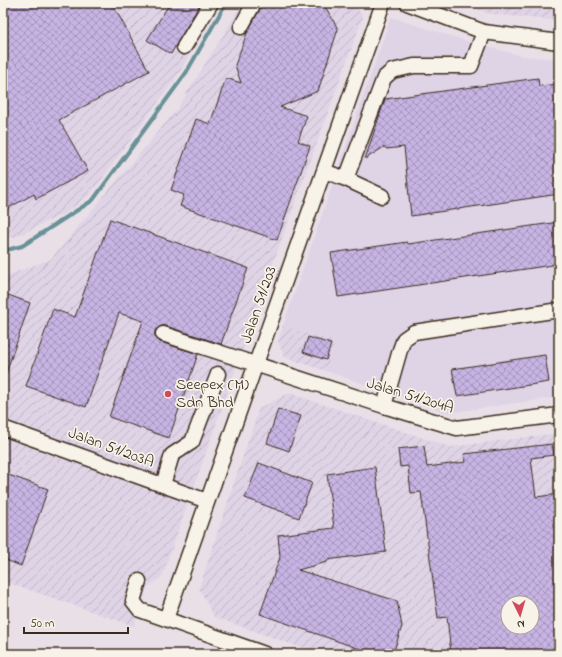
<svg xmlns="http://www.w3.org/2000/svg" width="562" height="657" viewBox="0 0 562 657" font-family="'Indie Flower',sans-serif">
	<defs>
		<pattern id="industrial-furrows" width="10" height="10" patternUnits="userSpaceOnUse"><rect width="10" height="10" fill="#dfd3e6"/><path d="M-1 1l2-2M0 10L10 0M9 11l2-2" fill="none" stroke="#c0b5c5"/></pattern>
		<pattern id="building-cross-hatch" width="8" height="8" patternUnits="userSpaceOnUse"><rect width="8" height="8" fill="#c7b4e4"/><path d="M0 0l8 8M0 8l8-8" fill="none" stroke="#a393b8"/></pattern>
	</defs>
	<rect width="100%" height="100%" fill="#e9e0e7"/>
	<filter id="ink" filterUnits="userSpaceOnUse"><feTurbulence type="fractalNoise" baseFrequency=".025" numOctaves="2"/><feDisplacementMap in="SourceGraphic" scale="8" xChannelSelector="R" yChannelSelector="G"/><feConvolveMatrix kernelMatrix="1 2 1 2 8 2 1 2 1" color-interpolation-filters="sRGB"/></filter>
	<g filter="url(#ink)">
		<path fill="#dfd3e6" d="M391,17l72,23 59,16 37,3v338l-111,16 -122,-42 9,-30 -52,-15z"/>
		<path fill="url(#industrial-furrows)" fill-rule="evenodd" d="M3,3h216l-41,72 -88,120 -25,18 -47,23 -15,3z
			M243,3h108l5,3 7,11 -91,249 -110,311 -15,11 -13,38 -131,-45v-304l48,-18 126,-150z
			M459,3h100v18l-68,-7z
			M283,326l52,15 -9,30 -42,-14 -6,-15z
			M289,393l161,54 109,-14v221h-240l-105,-37 -15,-29 60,-180zM508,603h24v24h-24z"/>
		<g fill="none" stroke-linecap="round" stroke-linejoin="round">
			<path stroke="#699197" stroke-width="4" d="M3,251l19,-5 71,-46 93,-127 40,-70"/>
		</g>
		<path fill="url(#building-cross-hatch)" stroke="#3b2a1e" fill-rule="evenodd" d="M3,3h109l37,68 -90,49 29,51 -52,28 -2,-5 -31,17z
			M170,3h31l-24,40 -6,11 -24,-14z
			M262,3h50l14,5 12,21 -20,62 -38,16 27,9 -9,25 12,5 -33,94 -97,-34 4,-11 -13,-5 25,-71 14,5 16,-46 15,5 -6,-18 12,-32 14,-26z
			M538,78l1,8 20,-2v110l-148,22 -7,-69 -17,2 -3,-2 -19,12 20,-60z
			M110,219l138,49 -27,76 -55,-18h-5l-6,5v5l5,6 38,12 -29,84 -60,-21 34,-96 -24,-8 -33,94 -60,-21 27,-77 22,8z
			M559,222v42l-221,33 -7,-44 76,-11 1,2z
			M3,293l27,10 -25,73h-2z
			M308,337l23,7 -5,16 -23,-8z
			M545,355l4,27 -92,14 -5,-27z
			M278,409l23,7 -12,35 -22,-8z
			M552,444l2,11 -23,3 5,39 23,-3v160h-108l-4,-37 -9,1 -17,-126 -10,1 -3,-27 -8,1 -2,-18 26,-3 3,21 39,-5 -2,-8zM508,603h24v24l-24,2z
			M259,463l53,20 -13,35 -54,-20z
			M375,467l11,85 -59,8v2l-29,8 99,31 5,25 -9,28h-19l-114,-40 20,-57 -2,-22 56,-7 -7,-54z
			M3,473l45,16 -27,77 -18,-7z"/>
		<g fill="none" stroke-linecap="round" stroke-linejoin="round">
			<defs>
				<path id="minor" d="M407,3l77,29 75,10
					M241,27l13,-24
					M184,47l27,-44
					M324,171l22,8 36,17
					M346,179l38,-101 8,-7 22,-5h57l13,-34
					M163,334l221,72 73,22 102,-13
					M384,406l16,-56 4,-11 10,-7 145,-22
					M3,428l204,73
					M163,485l9,-30 20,-13 26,-68
					M139,581l-6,20 7,9 125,44
					M166,619l217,-616"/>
			</defs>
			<use href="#minor" stroke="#3b2a1e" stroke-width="17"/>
			<use href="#minor" stroke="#f7f3e8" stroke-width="14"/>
		</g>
	</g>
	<circle fill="#d1495b" stroke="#f7f3e8" stroke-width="1.5" cx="168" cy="394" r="4"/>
	<g text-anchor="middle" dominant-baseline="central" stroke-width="3.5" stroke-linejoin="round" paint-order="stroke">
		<g font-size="16" fill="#3b2a1e" stroke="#f7f3e8">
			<text transform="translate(259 305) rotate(-71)">Jalan 51/203</text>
			<text transform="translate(410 396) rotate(17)">Jalan 51/204A</text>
			<text transform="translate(111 448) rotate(20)">Jalan 51/203A</text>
		</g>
		<g font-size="16" fill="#3b2a1e" stroke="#f7f3e8" text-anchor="start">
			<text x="176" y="385">Seepex (M)<tspan x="176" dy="18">Sdn Bhd</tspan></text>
		</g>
	</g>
	<rect width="562" height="657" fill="none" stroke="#f7f3e8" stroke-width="16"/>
	<rect x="8" y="8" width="546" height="641" fill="none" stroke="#3b2a1e" stroke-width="1.5" filter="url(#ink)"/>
	<g transform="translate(520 615) rotate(175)"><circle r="19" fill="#f7f3e8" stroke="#aca397"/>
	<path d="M0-3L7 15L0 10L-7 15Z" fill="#d1495b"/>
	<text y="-6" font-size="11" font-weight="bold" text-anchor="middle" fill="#3b2a1e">N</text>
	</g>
	<path d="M24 627v6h104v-6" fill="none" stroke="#3b2a1e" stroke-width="2"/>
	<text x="30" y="627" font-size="12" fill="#3b2a1e" stroke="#f7f3e8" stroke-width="3" paint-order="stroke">50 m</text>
</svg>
